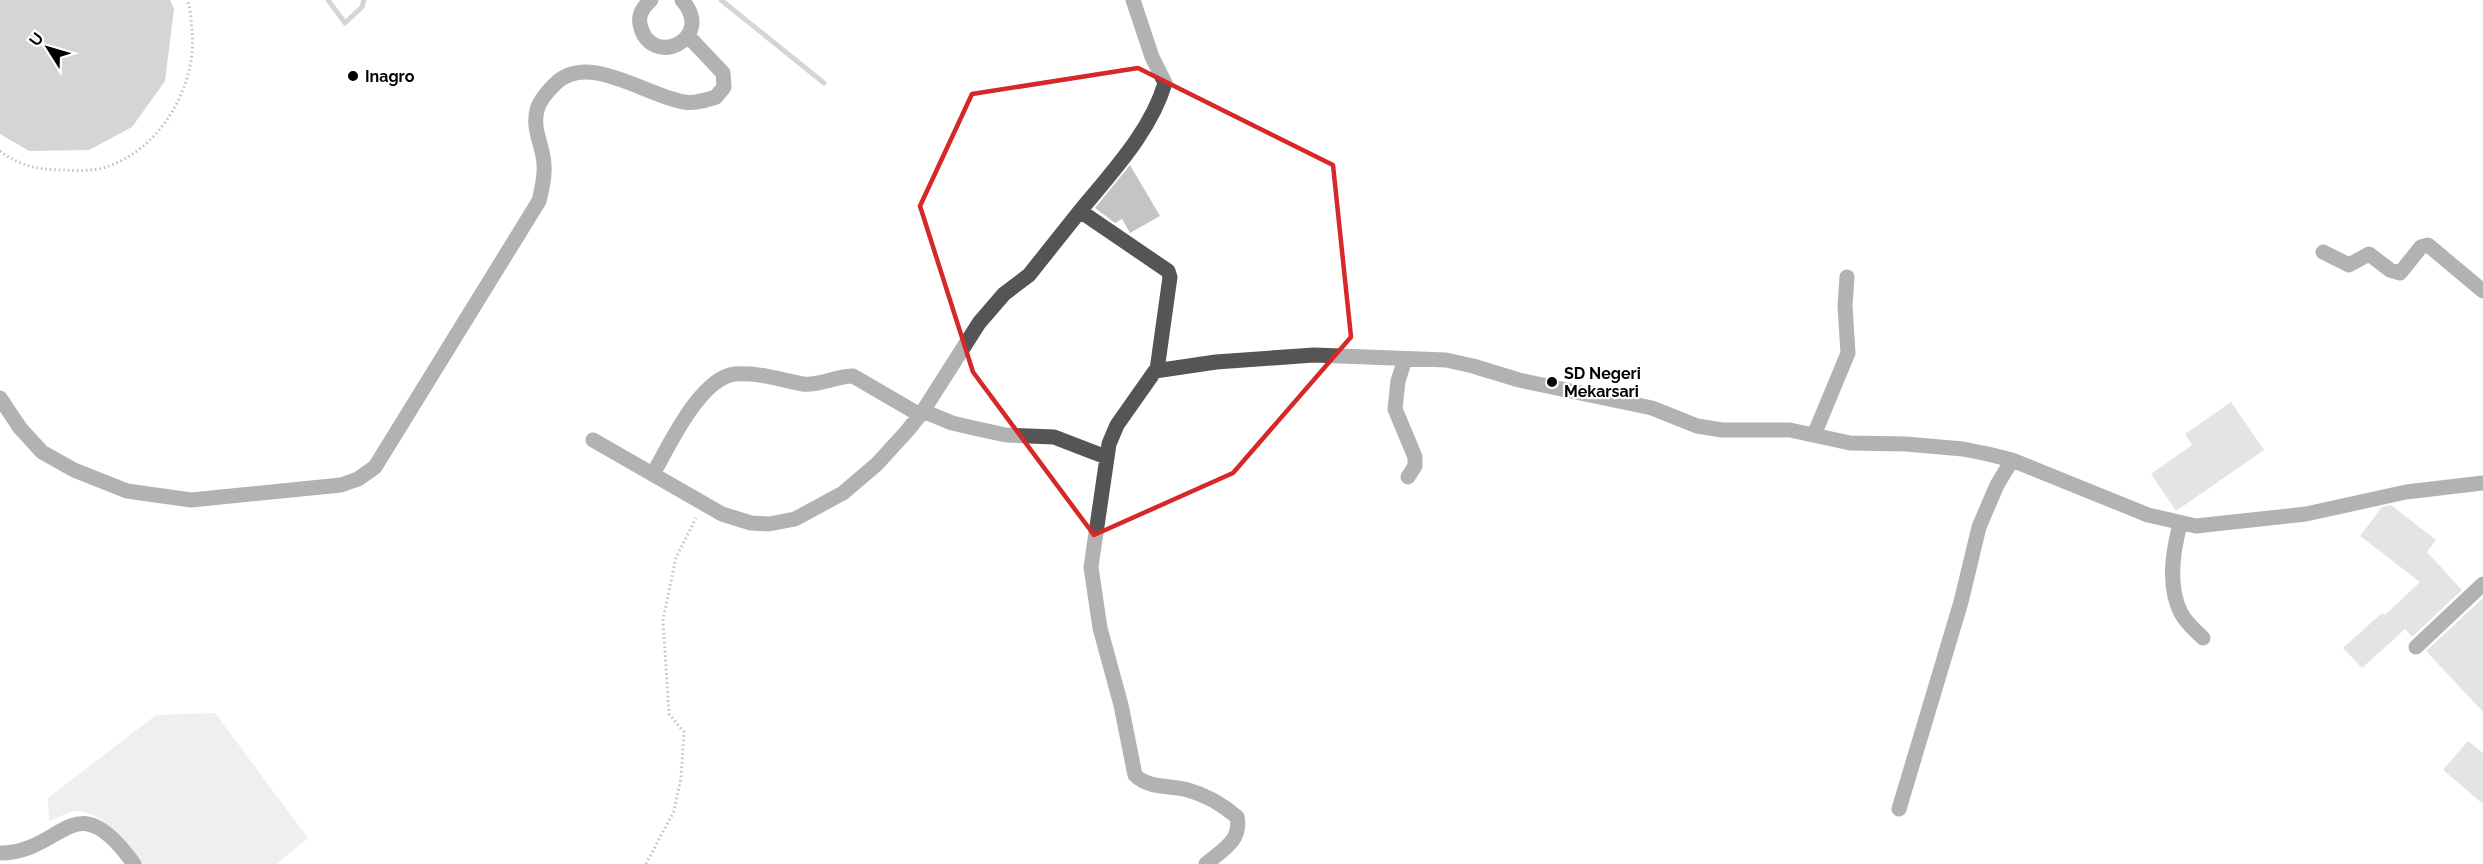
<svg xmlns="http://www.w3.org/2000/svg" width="2483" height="864" viewBox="0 0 2483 864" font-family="Raleway,sans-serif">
	<rect width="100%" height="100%" fill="#fff"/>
	<path fill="#dcdcdc" d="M215,713l93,125 -31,26h-136c-14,-20 -37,-53 -65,-53 -8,0 -19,8 -27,10l-1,-23 108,-83z"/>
	<path fill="#a3a3a3" d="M0,0h170l4,9 -9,72 -33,46 -43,23 -60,1 -29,-17z"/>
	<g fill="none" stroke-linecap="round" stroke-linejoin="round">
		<path stroke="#a3a3a3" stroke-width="5" d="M328,0l17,23 17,-16 2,-7
			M721,0l103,83"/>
	</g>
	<path fill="#c4c4c4" d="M1130,165l30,51 -30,17 -8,-14 -7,4 -20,-15z
		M2231,402l33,48 -88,61 -25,-37 41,-29 -7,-11z
		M2391,505l45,35 -9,12 35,38 -50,47 -7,-8 -43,39 -19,-20 39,-35 3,2 35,-33 -60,-46 22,-29z
		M2483,598v114l-57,-61z
		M2468,741l15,12v51l-40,-34z"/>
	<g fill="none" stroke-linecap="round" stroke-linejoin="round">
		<path stroke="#777" stroke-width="3" stroke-dasharray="1.5 3" stroke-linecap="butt" d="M0,151c19,15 40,19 64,19 14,1 32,1 45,-4 53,-19 88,-81 83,-135 -1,-10 -1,-22 -5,-31
			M646,864l28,-53 7,-33 3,-46 -15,-18 -6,-94 13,-63 20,-39"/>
		<path stroke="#555" stroke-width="15" d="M651,0c-7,6 -13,14 -11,24 9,46 77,16 42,-24
			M1133,0l19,57 13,26c-14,48 -53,89 -85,128l88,60 2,6 -13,93
			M2323,252l26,13 20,-11 21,16 10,3 21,-26 7,-2 55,46
			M1405,359l-7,22 -3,28 20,48v9l-7,11
			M0,398l20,30 22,24 32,18 53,21 64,9 150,-15 17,-6 17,-12 164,-266c3,-12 6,-24 5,-37 -1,-19 -12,-34 -7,-54 2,-9 11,-19 18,-26 33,-33 91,12 129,18 11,2 22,-2 32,-5l8,-10 -1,-14 -35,-37
			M923,411l29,12 26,6 28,6 48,2 52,20
			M1814,435l34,-82 -3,-47 2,-29
			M593,440l129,74 29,9 18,1 26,-5 48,-26 34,-29 31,-34 15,-19 56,-88 25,-29 25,-19 51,-64
			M653,474c16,-28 47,-96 82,-100 23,-2 46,6 68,10 16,2 33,-8 50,-8l67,39
			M2180,524c-7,27 -13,62 1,89 5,10 14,17 22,25
			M2416,647l67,-63
			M1899,809l62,-207 18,-75 18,-42 15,-25
			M0,853c64,0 74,-73 134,11
			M1206,864c16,-14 36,-23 31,-47 -14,-12 -31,-22 -49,-27 -19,-5 -39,-1 -53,-15l-14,-70 -21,-77 -9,-61 18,-123 8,-19 38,-54 61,-9 98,-7 132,5 27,6 46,14 133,28 45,18 25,4h68l60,13 56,1 57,5 25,5 24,6 136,55 48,11 110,-12 100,-22 77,-9"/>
	</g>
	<path d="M0 0H2483V864H0ZM1138,68l195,97 18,172 -118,136 -139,62 -121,-163 -53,-166 52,-112z" fill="#fff" fill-opacity=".55" fill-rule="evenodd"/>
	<path fill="none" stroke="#d62828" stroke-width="4.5" stroke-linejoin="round" d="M1138,68l195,97 18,172 -118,136 -139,62 -121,-163 -53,-166 52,-112z"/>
	<g fill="#000" stroke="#fff" stroke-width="2">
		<circle cx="353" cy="76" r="6"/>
		<circle cx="1552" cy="382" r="6"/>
	</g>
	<g text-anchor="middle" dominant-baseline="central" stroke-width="4.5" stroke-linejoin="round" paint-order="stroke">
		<g font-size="16" font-weight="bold" fill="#000" stroke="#fff" text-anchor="start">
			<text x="365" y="76">Inagro</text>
			<text x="1564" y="373">SD Negeri<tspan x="1564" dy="18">Mekarsari</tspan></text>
		</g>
	</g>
	<g transform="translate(48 48) rotate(307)" stroke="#ffffff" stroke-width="4.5" paint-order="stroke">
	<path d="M0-4.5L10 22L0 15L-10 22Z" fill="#000000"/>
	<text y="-9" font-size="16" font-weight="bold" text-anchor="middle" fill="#000000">U</text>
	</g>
</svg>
